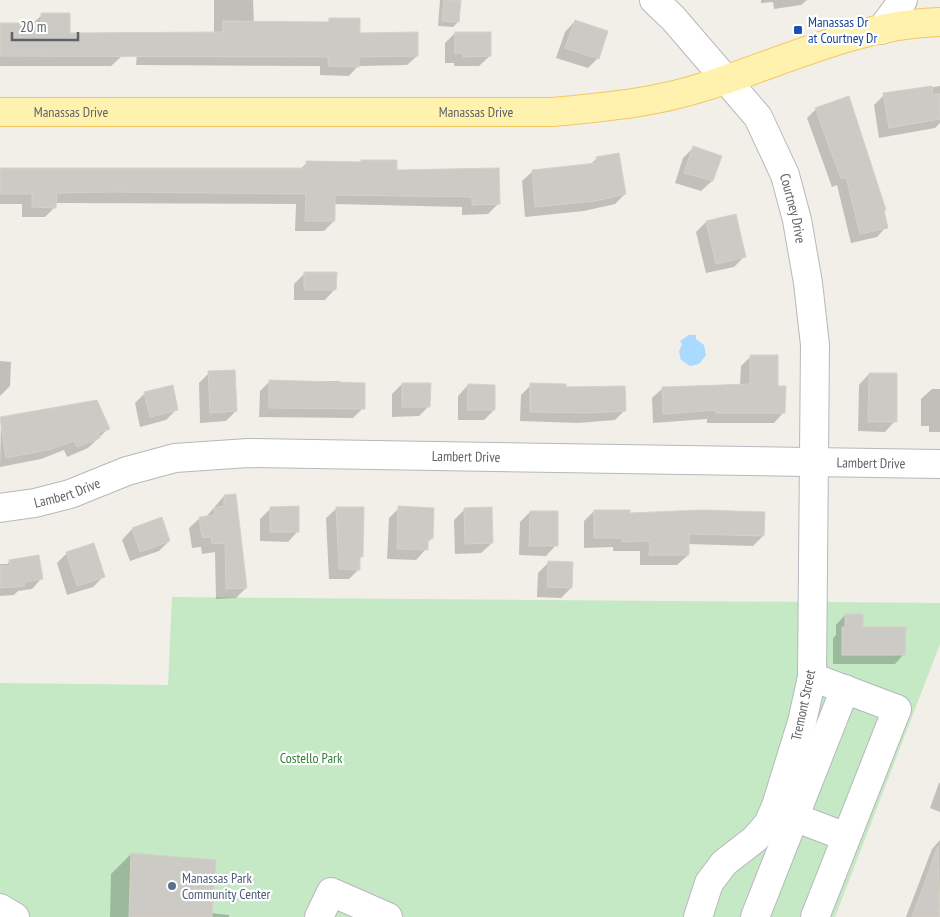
<svg xmlns="http://www.w3.org/2000/svg" width="940" height="917" viewBox="0 0 940 917" font-family="'PT Sans Narrow',sans-serif">
	<rect width="100%" height="100%" fill="#f1efe8"/>
	<path fill="#c5e8c5" d="M172,597l768,6v41l-105,273h-835v-234l168,2z"/>
	<path fill="#aadaff" d="M689,335h7v4l8,6 2,10 -7,9 -9,2 -9,-6 -2,-8 3,-8 -2,-3z"/>
	<path fill="#0003" d="M214,0h39l1,24h71l5,-5 29,15 58,22 -10,9 -49,1 -9,10 -29,-1v-9l-184,-1 2,-22 76,-10z
		M440,0h20l-2,22 -5,5 -15,-1z
		M761,0h46l-6,5 -27,4 -1,-7 -12,1z
		M42,15l27,19 53,22 -11,10h-111v-42h32z
		M575,21l23,37 -10,10 -32,-10 9,-26z
		M455,33l35,23 -11,10h-25v-3h-9v-20z
		M940,86v37l-5,5 -56,10 -5,-33 10,-10z
		M816,109l69,100 -2,3 3,15 -9,10 -26,6 -14,-58 -5,2 -25,-69z
		M693,148l27,9 -8,24 -11,10 -26,-8 8,-25z
		M597,158l28,36 -10,10 -31,7 -59,6 -3,-36 11,-10 57,-6z
		M395,161v11l103,32 -10,10 -26,1v-8l-128,-3v17l-10,10h-29l1,-27 -241,-1v4l-10,10h-23v-13h-22v-36l300,1 7,-6z
		M706,222l39,34 -11,11 -28,6 -10,-41z
		M305,273l30,16 -10,11h-31v-16z
		M751,356l26,31 7,25 -10,11h-67v-4l-54,4 -1,-25 11,-10 77,-3 1,-19z
		M0,361l11,1 -1,24 -10,10z
		M209,373l27,38 -10,10 -26,2 -1,-40z
		M869,374l26,47 -10,11 -27,-1 1,-46z
		M270,381h69l24,27 -10,10 -94,-1 1,-26z
		M402,384l27,22 -10,10 -27,1v-23z
		M468,385l26,25 -10,10h-26v-24z
		M531,385l34,3 60,22 -10,10 -37,3 -58,-2 1,-26z
		M932,389h8v43h-11v-6h-8v-27z
		M145,393l32,16 -11,11 -26,7 -5,-24z
		M1,418l107,11 -20,19 -21,9 -3,-7 -23,9 -41,8z
		M224,496l22,92 -10,10 -20,1 -1,-47 -13,2 -1,-7 -9,1 -3,-20 11,-10 6,-1z
		M337,508l25,48 -3,3v10l-10,10h-20l-3,-61z
		M399,508l33,30 -5,5 -1,6 -10,11 -29,-1 2,-41z
		M270,509l28,22 -10,11 -28,-1v-22z
		M464,510l28,33 -11,10 -26,1 -1,-34z
		M594,511l34,3 135,22 -10,10 -65,-2v11l-11,10h-37v-14h-27v-4l-29,1v-27z
		M530,512l26,33 -10,11 -27,-1 1,-33z
		M161,519l8,22 -10,10 -29,10 -8,-21 10,-11z
		M67,553l36,24 -10,10 -26,8 -10,-32z
		M10,561l31,18 -9,10 -14,2 -4,4 -14,1v-32h7z
		M548,563l23,25 -10,10 -24,-1 1,-24z
		M845,615l17,13 42,26 -9,10h-62v-26l3,-3v-10z
		M939,783h1v29l-10,-4z
		M940,840v67l-4,10h-30l26,-68z
		M131,854l80,59 18,2v2h-119l1,-43z"/>
	<path fill="#cccac5" stroke="#d6d1c6" d="M444,0h17l-2,22 -17,-1z
		M41,13h29v20l153,-1v-11l106,1v-4h31v15l58,-1v24l-59,1v10l-31,-1v-9l-328,-1v-33h41z
		M575,20l33,11 -9,28 -34,-11z
		M455,32h36v24l-28,1v-4l-8,1z
		M932,86l1,9 7,-1v25l-51,9 -6,-35z
		M849,96l37,114h-2l4,18 -28,6 -14,-57 -5,2 -26,-71z
		M693,146l29,10 -9,25 -29,-8z
		M619,153l7,41 -31,7 -60,6 -3,-37 65,-7 -1,-6z
		M361,160h36v10l102,-2 1,36 -28,1v-8l-137,-2v26h-30l1,-27 -193,-2 -56,1 -1,15 -24,-1v-13h-32v-26h306v-7l55,1z
		M736,214l10,43 -30,7 -10,-43z
		M304,272h33l-1,18h-32z
		M750,355h28v31h8l-1,27h-69v-3l-53,4 -1,-27 88,-3z
		M235,370l2,41 -27,2 -2,-42z
		M869,373h28v49h-29z
		M269,380l96,3v26l-96,-1z
		M402,383h29l-1,24h-28z
		M530,383l36,1v3l59,-1 1,25 -37,2 -59,-1z
		M468,384l27,1v25h-28z
		M173,385l5,25 -28,7 -6,-25z
		M97,400l13,29 -12,4 2,5 -23,9 -3,-6 -22,8 -46,9 -6,-41z
		M236,494l11,94 -21,1 -1,-46 -13,1 -1,-7 -9,1 -3,-21 16,-2 -1,-7 10,-2v-11z
		M299,506v26h-29v-25z
		M398,506l36,2 -1,31h-5v11l-31,-1z
		M336,507h28l-1,50h-3v13l-21,-1z
		M492,507l1,36 -28,1 -1,-36z
		M594,510h36v3l73,-3 62,2 -1,24 -75,-2v21h-40l1,-14 -28,1v-4h-28z
		M530,511h28v35h-29z
		M162,517l8,24 -30,11 -8,-24z
		M94,543l11,34 -28,9 -11,-34z
		M39,555l4,24 -19,3 1,4 -25,2v-22h10l-1,-6z
		M548,561l25,1 -1,26 -25,-1z
		M845,614h18v13h43l-1,28h-63v-28h3z
		M938,846l2,71h-28l10,-27z
		M131,853l85,7 -4,57h-83z"/>
	<g fill="none" stroke-linecap="round" stroke-linejoin="round">
		<defs>
			<g id="minor">
				<path id="s1" d="M654,0l19,18 85,99 27,58 12,45 11,63 7,62 -3,332 -10,45 -26,84 -8,18 -13,15 -31,24 -15,20 -11,34"/>
				<path d="M881,30l22,-30"/>
				<path id="s2" d="M0,508l35,-5 35,-9 57,-23 48,-13 73,-5 692,11"/>
				<path d="M812,677l85,32 -82,208"/>
				<path d="M794,817l52,20"/>
				<path d="M0,908l15,9"/>
				<path d="M319,917l12,-25 57,25"/>
				<path d="M755,917l90,-228"/>
			</g>
			<g id="major">
				<path id="s3" d="M0,112h553c51,-5 101,-9 150,-25 78,-24 154,-63 237,-65"/>
			</g>
		</defs>
		<use href="#minor" stroke="#b5b8bc" stroke-width="30"/>
		<use href="#major" stroke="#f2c960" stroke-width="30"/>
		<use href="#minor" stroke="#fff" stroke-width="28"/>
		<use href="#major" stroke="#fff2af" stroke-width="28"/>
	</g>
	<rect fill="#1a4fb4" stroke="#fff" stroke-width="2" x="793" y="25" width="10" height="10" rx="2.5"/>
	<circle fill="#5c6f8a" stroke="#fff" stroke-width="2" cx="172" cy="886" r="5"/>
	<g text-anchor="middle" dominant-baseline="central" stroke-width="4.5" stroke-linejoin="round" paint-order="stroke">
		<g font-size="14" fill="#164399" stroke="#fff" text-anchor="start">
			<text x="808" y="22">Manassas Dr<tspan x="808" dy="16">at Courtney Dr</tspan></text>
		</g>
		<g font-size="14" fill="#5f6368" stroke="#fff">
			<text stroke="none"><textPath href="#s3" startOffset="71">Manassas Drive</textPath></text>
			<text stroke="none"><textPath href="#s3" startOffset="476">Manassas Drive</textPath></text>
			<text stroke="none"><textPath href="#s1" startOffset="255">Courtney Drive</textPath></text>
			<text stroke="none"><textPath href="#s2" startOffset="474">Lambert Drive</textPath></text>
			<text stroke="none"><textPath href="#s2" startOffset="879">Lambert Drive</textPath></text>
			<text stroke="none"><textPath href="#s2" startOffset="69">Lambert Drive</textPath></text>
			<text transform="translate(803 705) rotate(-78)">Tremont Street</text>
		</g>
		<g font-size="14" fill="#348238" stroke="#fff">
			<text x="311" y="758">Costello Park</text>
		</g>
		<g font-size="14" fill="#4e5e75" stroke="#fff" text-anchor="start">
			<text x="182" y="878">Manassas Park<tspan x="182" dy="16">Community Center</tspan></text>
		</g>
	</g>
	<path d="M12 32v8h66v-8" fill="none" stroke="#5f6368" stroke-width="2.5"/>
	<text x="20" y="32" font-size="15" fill="#5f6368" stroke="#ffffff" stroke-width="4" paint-order="stroke">20 m</text>
</svg>
